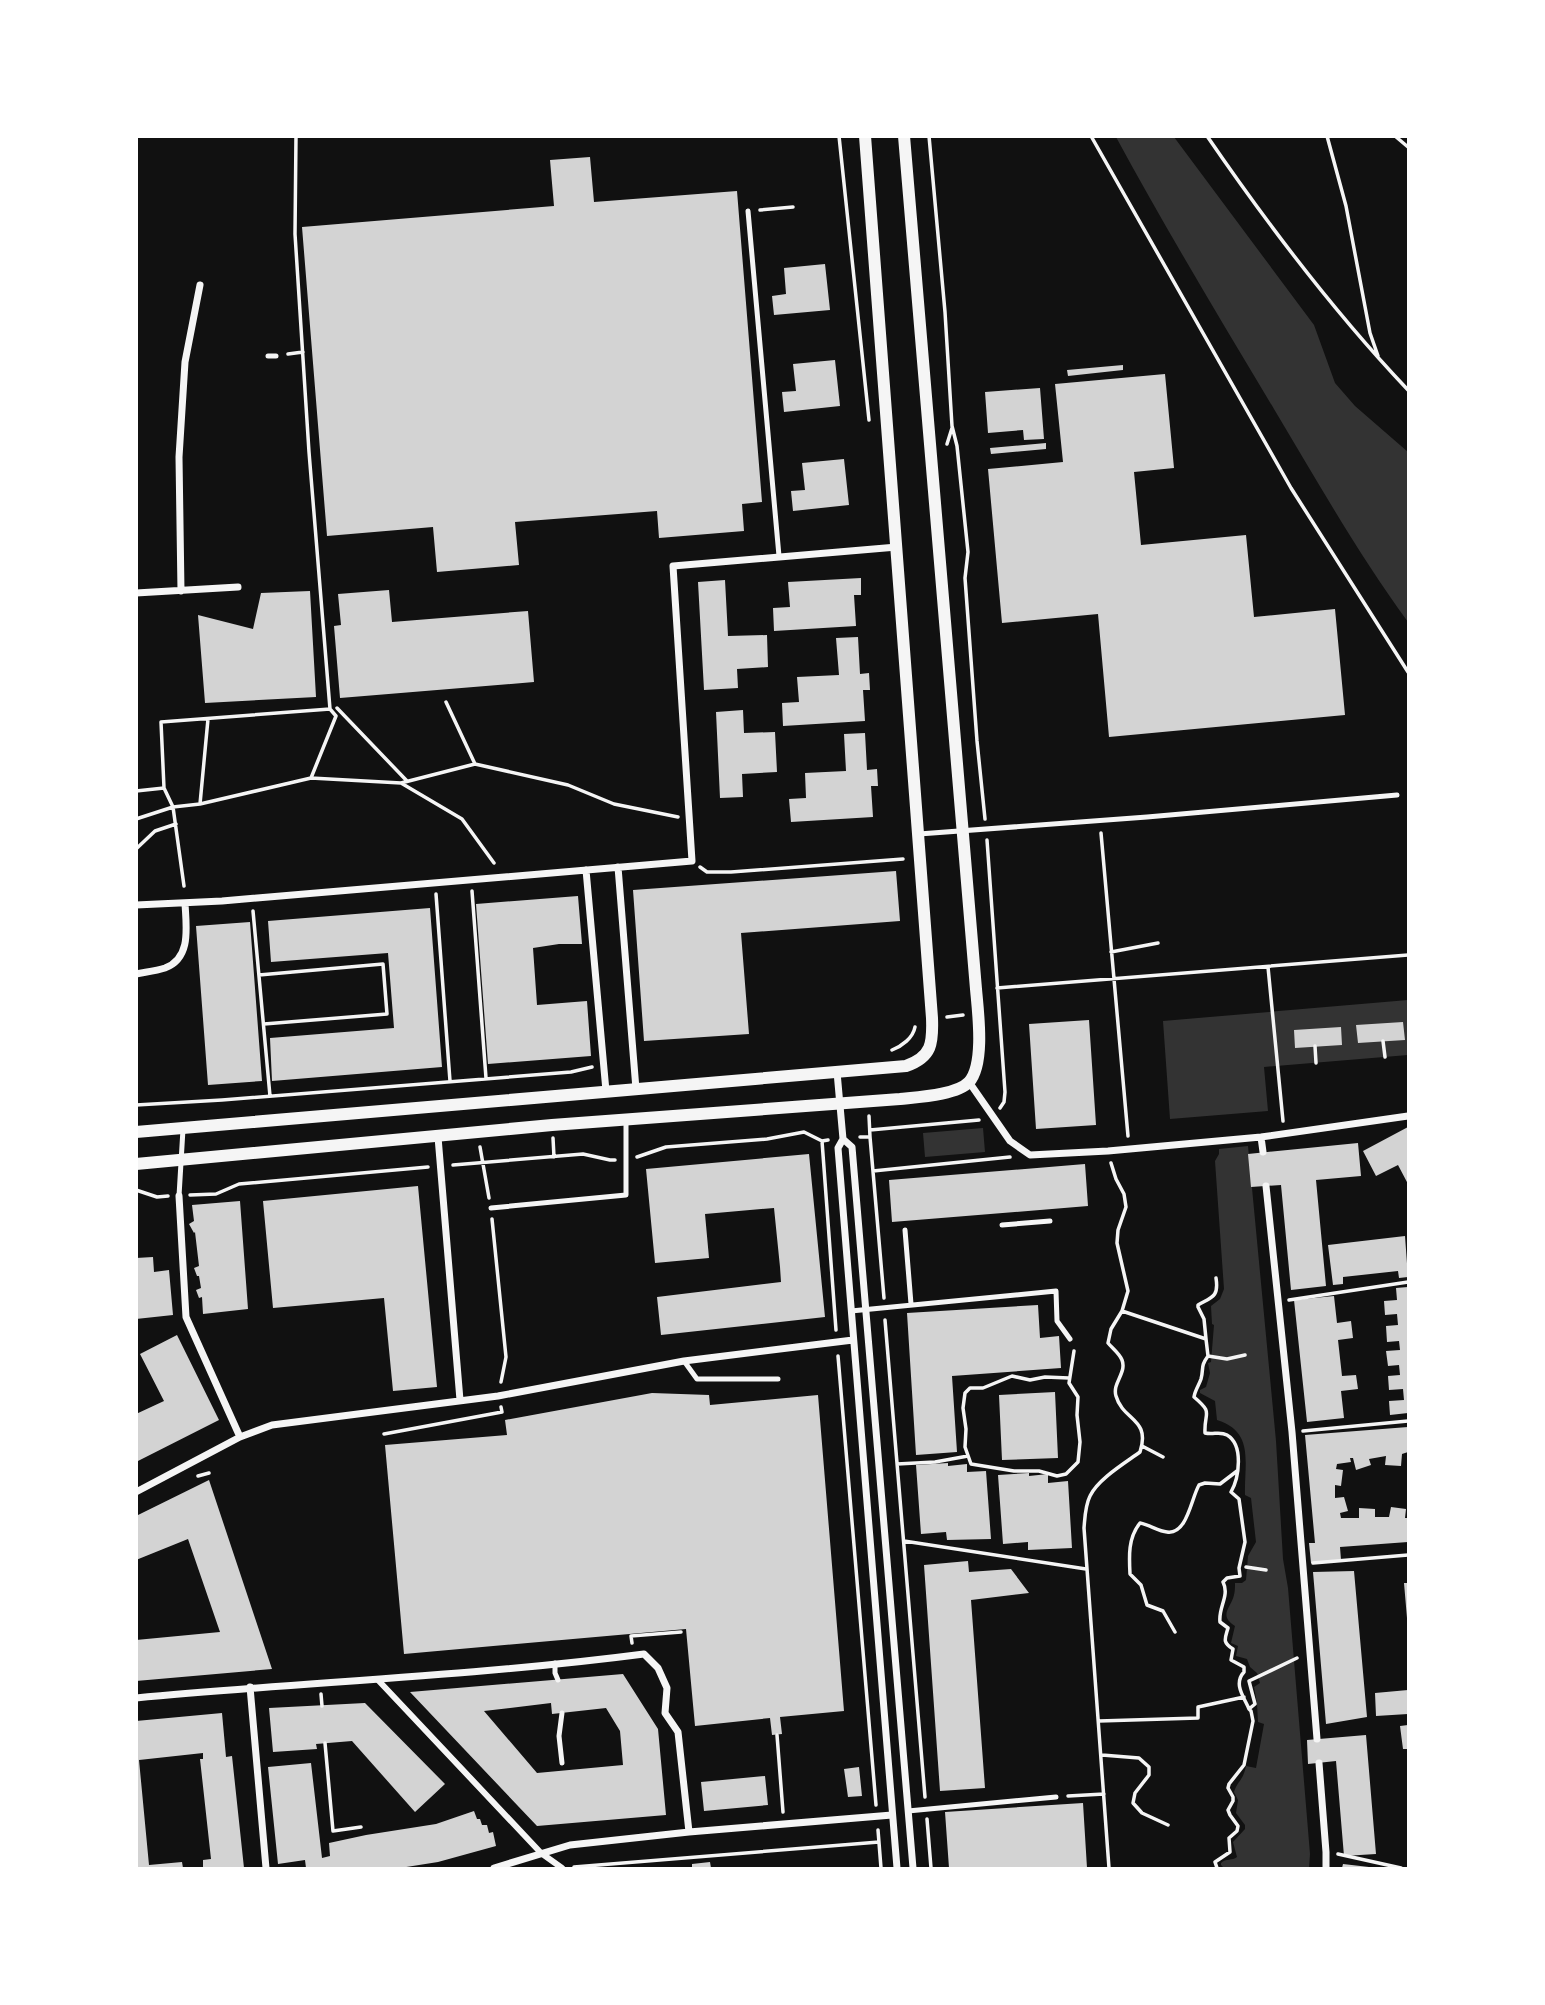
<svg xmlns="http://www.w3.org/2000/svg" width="1545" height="2005" viewBox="0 0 1545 2005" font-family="Cabin,sans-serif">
	<rect width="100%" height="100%" fill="#111"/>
	<path fill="#333" d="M1116,137h58l140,188 21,58 20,23 53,46v170c-49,-67 -91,-141 -134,-213 -54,-90 -108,-180 -158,-272z
		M1408,1000v55l-144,12 4,44 -98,8 -7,-98z
		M983,1128l2,24 -60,5 -2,-24z
		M1248,1146l28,295 7,118 5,29 22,266 -1,14h-85l-3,-3v-2c5,-5 11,-2 16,-6l-4,-15 12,-13v-4l-9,-12 2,-13 -4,-8c4,-12 9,-11 12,-26l10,2 8,-44 -6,-2 -1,-19 -3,-16 6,-4 -3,-10 -7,-6 -3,-8 -11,-3 2,-10 -7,-3 4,-17c-17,-11 -4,-18 -1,-31 1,-4 1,-8 1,-12h7l4,-3 2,-24 8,-14 -5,-44 -6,-3c-1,-32 10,-63 -28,-75l-2,-19 -15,-8v-3l6,-3 4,-14 -2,-10 3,-1 3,-37 -2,-1 -1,-18 9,-7 4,-10 -9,-128 4,-7v-5z"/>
	<path fill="#d3d3d3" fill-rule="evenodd" d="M590,157l4,45 143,-11 25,311 -20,2 2,27 -85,7 -2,-27 -142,11 4,43 -82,7 -4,-45 -106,9 -25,-309 252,-21 -4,-46z
		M825,264l5,46 -56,5 -2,-19 14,-2 -2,-26z
		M835,360l5,46 -56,6 -2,-20 14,-1 -3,-27z
		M1123,365v5l-55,6 -1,-6z
		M1165,374l9,94 -40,4 7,73 105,-10 8,82 81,-8 10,106 -236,22 -11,-123 -96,9 -14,-154 75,-7 -8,-78z
		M1040,388l4,51 -20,1 -1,-10 -35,3 -3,-41z
		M1046,443v6l-55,5 -1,-6z
		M844,459l5,46 -56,6 -2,-20 14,-1 -3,-27z
		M861,578v17h-7l2,31 -82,5 -1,-23 17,-1 -2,-25z
		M725,580l3,56 39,-1 1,32 -31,2 1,19 -34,2 -6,-108z
		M389,590l3,32 136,-11 6,71 -194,16 -6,-72 7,-1 -3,-31z
		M310,591l6,106 -111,6 -7,-88 55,14 8,-36z
		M858,637l2,37 9,-1 1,17h-7l2,31 -82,5 -1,-23 17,-1 -2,-25 42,-2 -3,-37z
		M743,710l1,23 31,-1 2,40 -35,2 1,23 -23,1 -4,-86z
		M865,733l2,37 10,-1 1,17h-7l2,31 -82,5 -2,-23 17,-1 -1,-25 41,-2 -2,-37z
		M896,871l4,50 -159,12 8,101 -105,7 -11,-151z
		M578,896l4,48h-23l-26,4 4,57 50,-4 4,55 -103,8 -12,-160z
		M430,908l12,159 -170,14 -2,-43 124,-10 -6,-75 -117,9 -3,-41z
		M250,922l12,159 -54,4 -12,-159z
		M1089,1020l7,105 -60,4 -7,-105z
		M1403,1022l2,18 -47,3 -2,-18z
		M1341,1027l1,18 -47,3 -1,-18z
		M1408,1127v57l-10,-19 -22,11 -13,-25z
		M1358,1143l3,33 -45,4 10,106 -35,4 -10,-105 -30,2 -3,-33z
		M809,1154l16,163 -164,18 -4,-38 124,-15 -1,-15 -6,-59 -69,6 4,44 -54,5 -9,-94z
		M1085,1164l3,42 -196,16 -3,-42z
		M418,1186l19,201 -44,4 -9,-93 -111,10 -10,-107z
		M240,1201l8,108 -45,5 -1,-17 -3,1 -3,-8 5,-2 -2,-12h-2l-3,-8 5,-2 -4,-34 -1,1 -5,-9 5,-3 -2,-16z
		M1405,1236l3,41 -9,1 -1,-7 -55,6v7l-10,1 -5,-40z
		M153,1257l1,15 15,-2 4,45 -37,4v-61z
		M1408,1287v126l-18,2 -1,-14 15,-1 -1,-11 -14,1 -1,-14 12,-1 -1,-10 -11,1 -2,-15 14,-1 -1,-9 -12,1 -1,-16 12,-1 -1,-11 -12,1 -1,-14 13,-1 -1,-12z
		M1334,1296l3,27 14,-2 2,17 -15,2 4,36 14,-1 2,14 -17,2 3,27 -37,4 -13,-122z
		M1038,1305l2,33 19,-2 2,32 -109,8 5,76 -41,3 -9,-142z
		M177,1335l42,85 -83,42v-48l28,-13 -24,-47z
		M1055,1392l3,66 -56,2 -3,-65z
		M652,1393l57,2 1,10 108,-10 26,316 -64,6 2,17 -10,1 -2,-17 -75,8 -9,-97 -282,25 -19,-209 122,-10 -2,-15z
		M1408,1427v25l-6,2 -1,12 -16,-1 1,-9 -17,3 2,6 -15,5 -3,-12h-3l1,4 -14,2 -1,5 7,1 -2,16 -6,-1v13l9,-1 4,14 -8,2 1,5h18v-10l16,1v8h14l2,-10 15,2 -1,9h3v24l-68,5 1,13 -30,3 -2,-20h6l-10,-108z
		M948,1463v3l19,-2v8l19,-1 5,68 -44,1 -1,-8 -25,2 -5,-69z
		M1029,1473v3l19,-2v9l20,-2 4,67 -44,2v-8l-25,2 -5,-69z
		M209,1480l63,189 -136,12v-41l84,-8 -32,-93 -52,21v-44z
		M968,1561l1,11 42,-3 18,24 -58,7 14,188 -45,3 -16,-226z
		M1354,1571l13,146 -41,7 -13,-152z
		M1404,1583h4v35h-1z
		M623,1674l35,55 8,86 -129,11 -127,-134zM551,1703l1,11 54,-6 14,23 3,34 -86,8 -53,-62z
		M1408,1690v24l-32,2 -1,-23z
		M365,1703l80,81 -30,28 -63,-71 -36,3 1,5 -44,3 -4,-44z
		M222,1713l4,44 6,-1 12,112h-41v-8l8,-1 -11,-100h3v-6l-64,7 10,105 33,-3 1,6h-47v-147z
		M1408,1725v24h-5l-3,-23z
		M1366,1735l10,119 -32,2 -8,-95 -28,3 -1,-24z
		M311,1763l11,95 8,-2 -1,-13 37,-8 70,-11 38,-13 3,8h3l2,6h5l2,8 4,-1 3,14 -58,16 -38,6h-94l-1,-8 -27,4 -10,-97z
		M859,1767l3,29 -14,1 -4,-28z
		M765,1776l3,29 -64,6 -3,-29z
		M1083,1803l4,65h-138l-4,-56z
		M710,1862l1,6h-19v-4z
		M1343,1864l26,3 -1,1h-26z"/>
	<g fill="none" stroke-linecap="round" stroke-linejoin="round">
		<path stroke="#f5f5f5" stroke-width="3.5" d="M296,136l-1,98 14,218 21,257 6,7 -25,62
			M839,136l30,284
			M929,136l16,176 7,114 5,20 11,106 -3,26 12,163 8,78
			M1091,136l200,352 117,184
			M1207,136c61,89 127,176 201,254
			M1327,136l19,70 24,127 8,23
			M1395,136l13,11
			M760,210l33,-3
			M136,217v24
			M288,354l15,-2
			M947,444l5,-16
			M446,702l29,62
			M337,708l70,73
			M401,783l61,36 32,44
			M164,788l9,19 11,79
			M136,791l28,-3 -3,-66 169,-13
			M200,804l8,-85
			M136,819l37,-12 27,-3 111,-26 90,5 74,-19 93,21 46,19 64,13
			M1101,833l27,303
			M987,840l18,252 -1,10 -4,6
			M136,849l19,-18 21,-7
			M700,867l7,5h24l172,-13
			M472,891l14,187
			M436,894l14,187
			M253,911l17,185
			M1111,952l47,-9
			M1268,967l15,154
			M259,975l124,-11 4,50 -123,10
			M997,988l411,-33
			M947,1017l16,-2
			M1383,1041l2,16
			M1315,1046l1,17
			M892,1050c10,-4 21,-12 23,-23
			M136,1105l86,-5 349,-28 21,-5
			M870,1130l109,-10
			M860,1137h10l-1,-21
			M870,1137l14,161
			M553,1138l1,19
			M822,1141l14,189
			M480,1147l9,51
			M637,1157l29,-10 101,-8 37,-7 18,9 6,-1
			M453,1165l130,-11 27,6h5
			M873,1171l137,-14
			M136,1190l21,7 11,-1
			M190,1195l26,-1 23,-10 189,-17
			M492,1219l14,138 -5,25
			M1289,1300l119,-18
			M1122,1311l84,28 2,17c-8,11 -4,12 -7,23 -2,6 -6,11 -7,18 20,17 10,14 11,36 8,2 15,-2 22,2 17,10 12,43 4,57l8,7 6,43 -6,26 1,8 -13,2 -4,4c7,14 -5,25 -3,40l8,6c-3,11 -6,14 5,21l-2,11 13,7v5c-11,12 0,25 5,37l2,2 2,10 -9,44 -15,19 -1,4 5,9v4l-5,9 2,5 8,11 -1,5 -8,7 1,14 -15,10 2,6
			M885,1320l40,477
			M1206,1339l-2,-20 -6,-12v-2c14,-8 21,-8 18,-27
			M838,1356l38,449
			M1208,1356l19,3 18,-4
			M1069,1378l-24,-1 -15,3 -18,-4 -29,12h-13l-5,5 -2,15 3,21 -1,18 6,17 43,7h25l18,5 9,-2 12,-12 2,-20 -3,-27 1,-18 -9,-14 5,-32
			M1303,1431l105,-10
			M384,1434l118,-22 -1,-5
			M1142,1446l21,11
			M897,1464l38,-2 33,-6
			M198,1476l11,-3
			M904,1541l182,28
			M1313,1563l95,-8
			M1246,1567l20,3
			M1175,1632l-12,-21 -16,-6 -6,-20 -11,-11c-1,-18 -2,-36 10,-51 10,2 18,8 27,9 20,3 24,-33 32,-47l6,-2 15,1 17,-13
			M632,1643l-1,-7 50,-4
			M321,1694l1,12
			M1249,1709l6,-5 -6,-23 48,-23
			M1099,1721l99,-3v-11l46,-10
			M777,1735l6,77
			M325,1743l8,88 28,-4
			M1102,1755l37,3 10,9v8l-14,18 -2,10 9,10 26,12
			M1068,1796l36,-2
			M927,1819l4,49
			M878,1830l3,38
			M1338,1854l63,14
			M574,1867l305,-25
			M1109,1868l-25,-340c1,-11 1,-22 6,-32 8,-17 35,-33 50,-44 11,-34 -17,-31 -24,-56 -4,-13 11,-23 6,-36 -3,-7 -10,-12 -14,-17l3,-14 11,-18 6,-20 -11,-48 1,-13 8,-23 -2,-13 -8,-15 -5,-16"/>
		<path stroke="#f5f5f5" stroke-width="5" d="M748,211l31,345
			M268,356h8
			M919,834l228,-17 250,-22
			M179,1196l4,-67
			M491,1208l135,-13v-75
			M1002,1225l48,-4
			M905,1230l6,74
			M851,1311l205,-20 1,30 13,18
			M684,1361l13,18h81
			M555,1663v10l3,7
			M562,1713l-3,23 3,27
			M908,1811l148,-14"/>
		<path stroke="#f5f5f5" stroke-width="6" d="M378,1680l163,173 21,15"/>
		<path stroke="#f5f5f5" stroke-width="7" d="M181,591l-2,-134 6,-95 15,-77
			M136,593l102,-6
			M618,867l18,222
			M586,870l20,221
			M136,905l86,-4 470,-40 -19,-295 224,-19
			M136,974c10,-2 20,-3 29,-6 27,-10 21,-42 20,-65
			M837,1072l6,67 -5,9 59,720
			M969,1082l41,59 20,14 78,-4 153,-14 147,-21
			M438,1137l22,263
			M1261,1137l2,15
			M843,1139l9,8 61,721
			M1266,1186l26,246 25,307
			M179,1196l7,121 54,120
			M136,1492l104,-55 32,-12 226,-29 186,-35 169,-21
			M250,1687l16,181
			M136,1698c170,-16 339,-22 508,-44l14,14 9,20 -2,25 13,19 11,100
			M1319,1763l7,89v16
			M494,1868l76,-23 119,-13 203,-17"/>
		<path stroke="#f5f5f5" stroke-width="12" d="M136,1132l770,-66c26,-9 27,-23 26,-48l-67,-882
			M136,1164l416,-39 348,-26c18,-2 57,-4 69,-17 16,-18 9,-70 7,-93l-72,-853"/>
	</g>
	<rect width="1545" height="2005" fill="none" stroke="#ffffff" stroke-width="276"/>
</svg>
